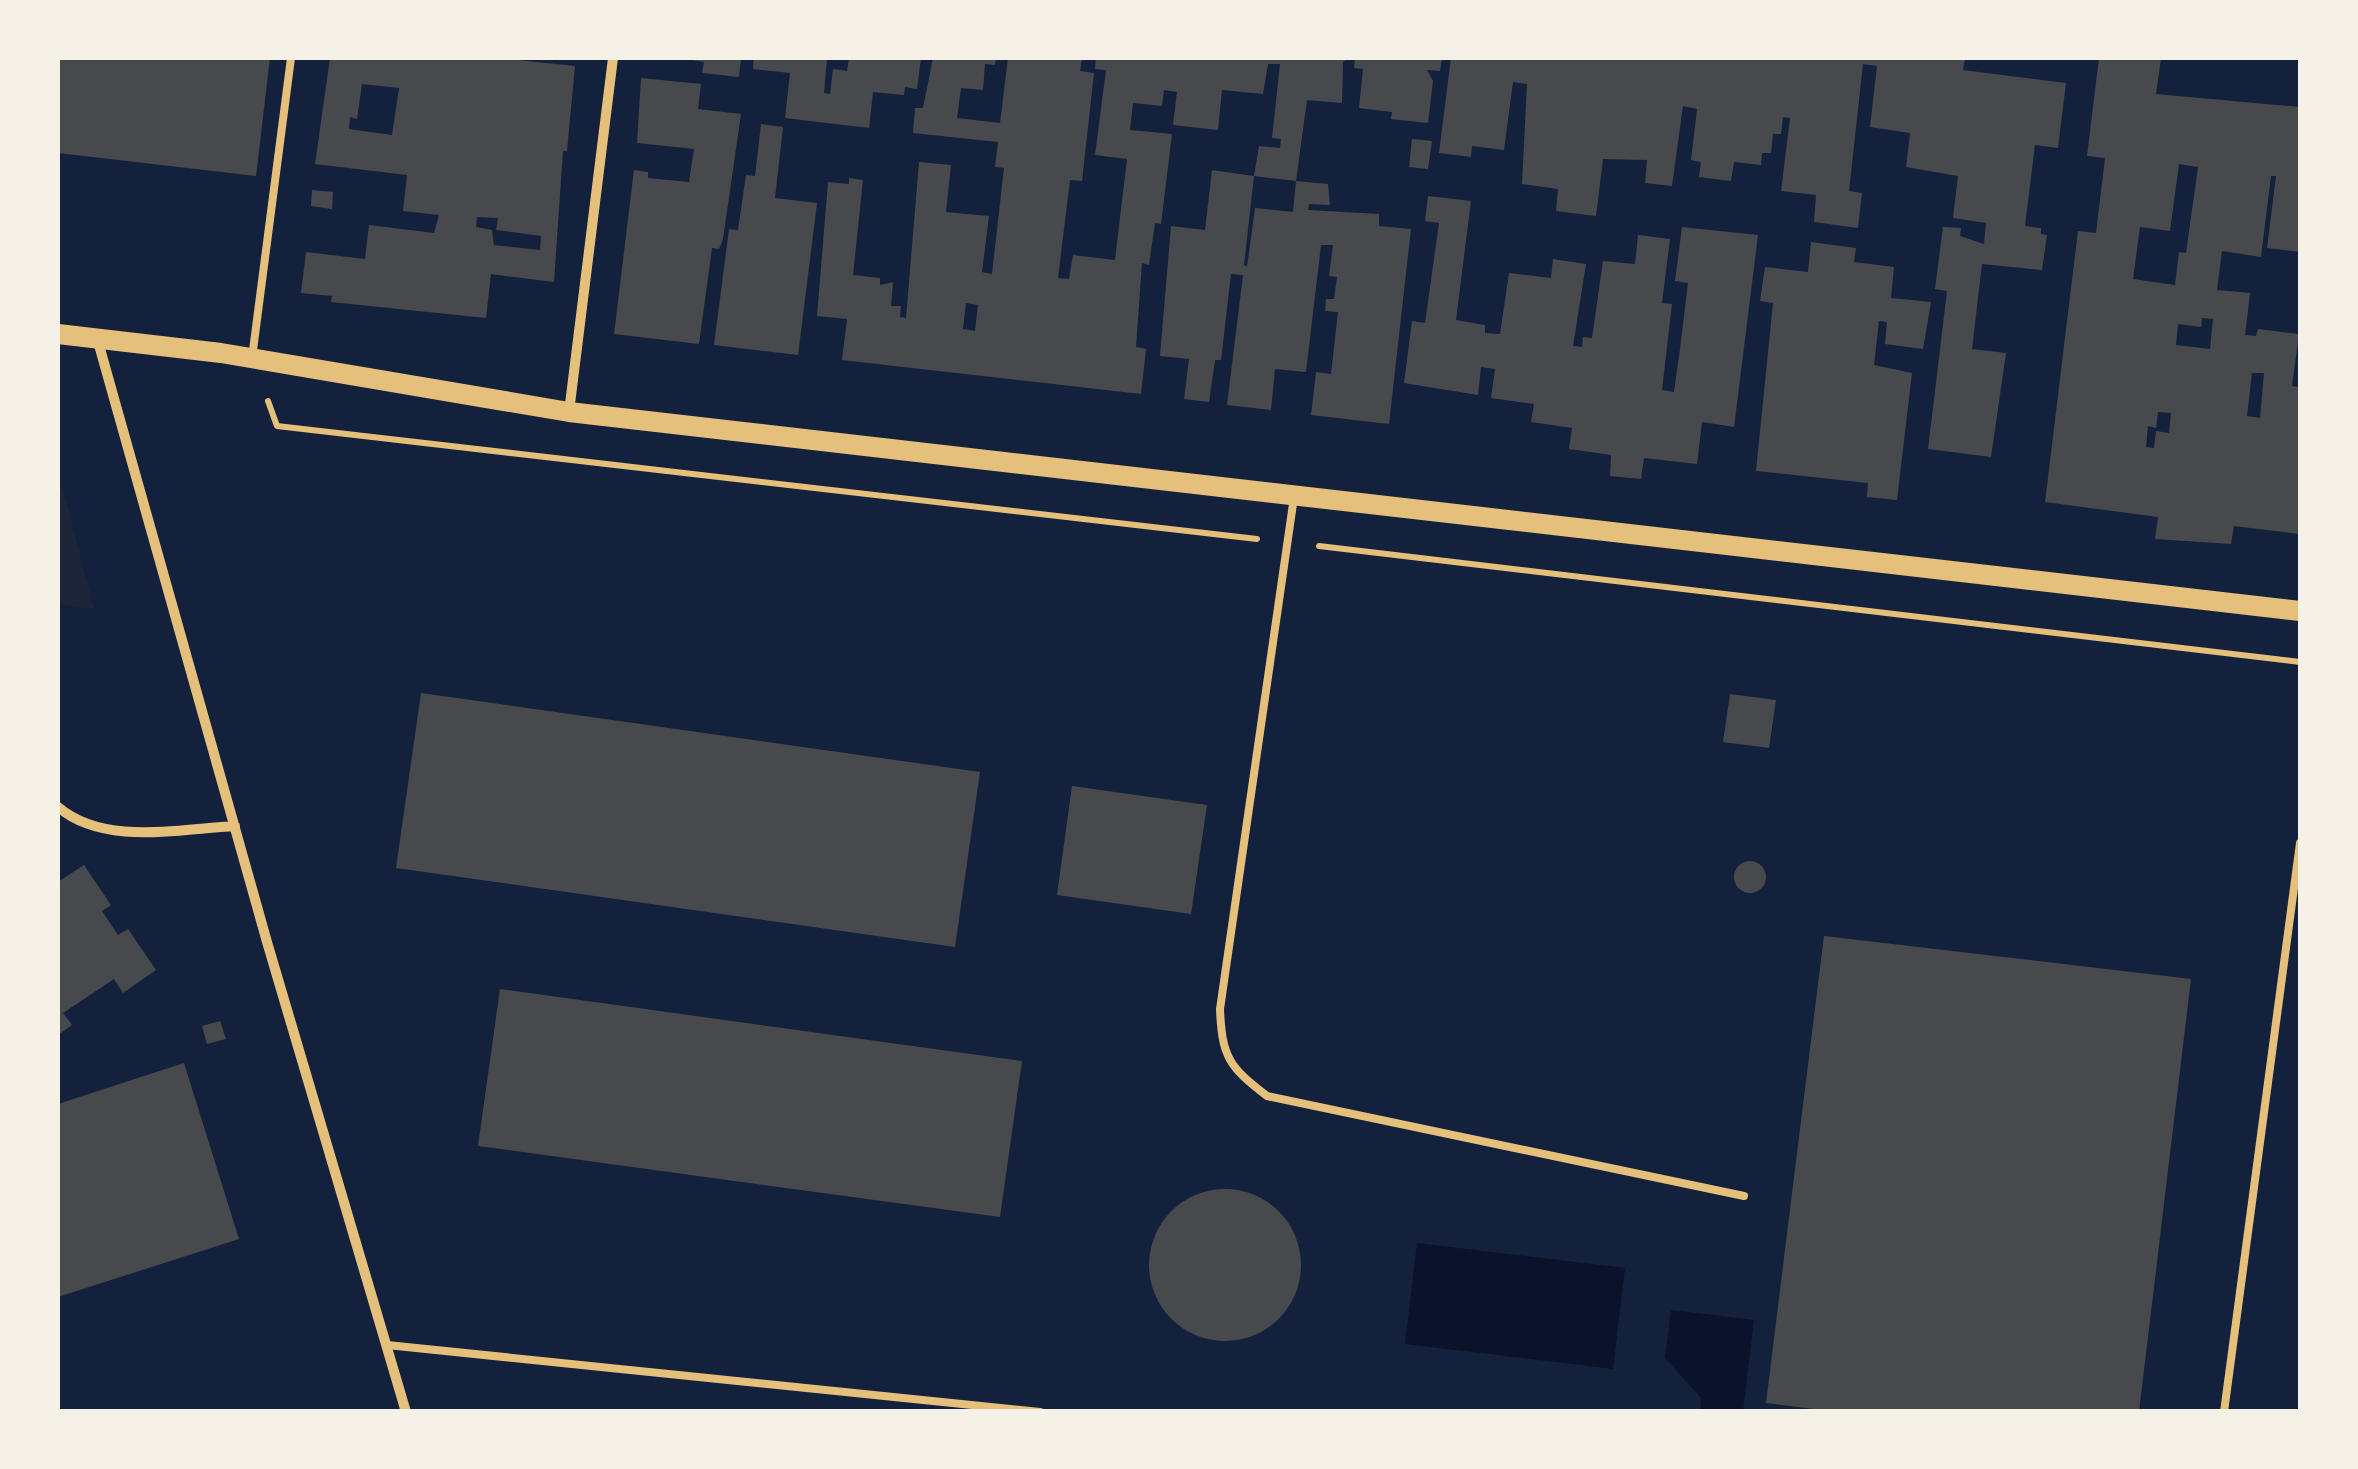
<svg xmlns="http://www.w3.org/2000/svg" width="2358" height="1469" viewBox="0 0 2358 1469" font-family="'PT Sans Narrow',sans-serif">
	<rect width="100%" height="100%" fill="#14213d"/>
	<path fill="#1d2539" d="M58,470l36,139 -36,-5z"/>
	<path fill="#0b132b" d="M1417,1243l208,25 -12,101 -208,-25z
		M1671,1310l83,10 -11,91h-43l1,-13 -36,-40z"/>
	<path fill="#48494c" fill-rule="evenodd" d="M58,58h212l-14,118 -198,-23z
		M330,58h169l76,8 -8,85h-4l-9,131 -63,-8 -5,44 -155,-16 1,-6 -31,-3 5,-41 59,7 4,-34 65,8 5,-18 -36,-4 4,-36 -92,-11zM362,84l37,4 -7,47 -43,-6 1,-12 7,2zM477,217l21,1 -2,12 45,6 -1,14 -46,-5 -2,-15 -16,-3z
		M681,58h60l-2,19 -37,-4 2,-11z
		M754,58h73l-3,35 6,1 3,-25 14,2 2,-13h72l-4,31 -12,-2 -1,8 -31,-3 -4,36 -84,-10 5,-45 -37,-4z
		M933,58h63l-1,7 -10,-1 -2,26 -22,-2 -4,30 43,5 8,-65h74l-2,13 14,2 -12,108 -12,-1 -12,98 11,1 4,-24 42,5 12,-101 -32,-4 11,-85 -11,-1 1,-11h252l-5,4 -1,41 -35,-3 -11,81 32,3 2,21 -21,-1 -1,6 71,4v12l32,3 -22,195 -78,-9 5,-43 15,2 7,-62 -13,-1 1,-12h8l3,-22 -8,-1 4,-31h-12l-15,127 -31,-3 -4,41 -44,-5 16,-130 -12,-1 -10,86h-6l-6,42 -25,-3 5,-40 -29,-3 11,-130 34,4 7,-60 42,6 -10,89 3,2 8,-59 38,4 3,-31 -42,-5 5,-30 21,2 1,-9 -9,-1 8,-74h-12l-5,30 -41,-4 -4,40 -45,-5 4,-33 -13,-2 -2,16 -29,-3 -3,27 42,4 -11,90 -6,-1 -6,42 -7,-2 -6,84 10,2 -5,45 -299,-34 5,-41 -30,-3 11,-134 21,2v-6l14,2 -10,95 27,3v7l13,-3 -2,24h10l-1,11 6,1 13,-156 32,3 -5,47 43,4 -7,56 10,2 12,-106 -9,-1 3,-25 -85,-9 2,-25h8zM966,303l12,2 -3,26 -12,-2z
		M1355,58h87l-2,13 -13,-1 6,11 -5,42 -37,-4 1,-7 -33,-4 4,-39 -9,-1z
		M1451,58h514l-2,12 103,13 -8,65 -23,-3 -10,81 16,2v6l6,1 -5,35 -60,-6 -10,85 34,4 -15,104 -63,-8 19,-158 -12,-2 8,-62 18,1 -1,8 24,8 2,-21 -33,-5 5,-42 -52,-9 4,-34 -40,-6 7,-61 -14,-2 -14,127 13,2 -4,35 -44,-6 2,-27 -35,-4 9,-73 -7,-1 -2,17h-8l-2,19h-9l-1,12 -27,-3 -3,19 -32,-4 2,-15 -10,-2 6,-51 -14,-3 -11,80 -27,-3 2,-23 -44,-1 -7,57 -40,-5 2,-22 -36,-5 5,-100 -14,-2 -9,68 -32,-4 -1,11 -32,-4z
		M2099,58h62l-5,36 144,13v145l-33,-4 9,-72h-5l-10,81 -39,-6 -5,39 33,3 -5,42 11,1 2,-7 41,5 -7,52 8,1v147l-66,-8 -3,18 -76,-5 3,-22 -113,-15 33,-271 18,2 9,-75 -18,-2zM2179,164l19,3 -12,86 -7,-1 -4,33 -42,-6 7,-52 30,4zM2202,318l11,1 -3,30 -34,-4 2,-21 23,3zM2252,373h12l-4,45 -13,-2zM2158,412l13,1 -2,20 -13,-2 -2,17 -8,-1 2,-21 8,2z
		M641,78l60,6 -3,25 43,5 -18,125 -4,10 -7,-1 -13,96 -85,-10 20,-164 14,2v6l41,4 5,-33 -57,-6z
		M761,124l22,3 -8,71 42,5 -19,152 -84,-10 15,-116 9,1 8,-55 9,1z
		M1412,139l20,2 -4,28 -19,-2z
		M312,190l21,2 -1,17 -21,-3z
		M1428,196l43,5 -15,119 29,5v8l15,1 9,-61 42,5 2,-19 33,5 -13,82 9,1 1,-10 9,1 11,-77 32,3 3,-29 32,4 -8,64 10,1 -10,86 12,2 6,-43 8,-66 -13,-2 7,-54 76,8 -24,192 -32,-5 -5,42 -53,-6 -3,21 -31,-3 1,-21 -42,-6 3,-21 -41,-6 3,-18 -43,-6 4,-29 -14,-2 -3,28 -74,-12 8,-62 13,2 14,-100 -14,-2z
		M1811,242l45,6 -2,14 40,5 -3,31 40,4 -8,47 -38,-5 2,-22 -8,-1 -5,44 38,8 -15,127 -30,-3 1,-14 -112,-12 17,-168 -13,-2 5,-34 43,5z
		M421,693l559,79 -25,175 -559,-79z
		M1730,694l46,6 -7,48 -46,-6z
		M1072,786l135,19 -16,109 -134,-19z
		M1734 877a16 16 0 1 1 32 0a16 16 0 1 1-32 0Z
		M84,865l27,40 -9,6 16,24 10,-6 28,41 -33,23 -9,-14 -51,34 9,12 -14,10v-153z
		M1824,936l367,43 -52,433h-302l-71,-9z
		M500,989l522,72 -22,156 -522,-71z
		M220,1021l6,18 -19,5 -5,-18z
		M184,1063l55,176 -181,58v-193z
		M1149 1265a76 76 0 1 1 152 0a76 76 0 1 1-152 0Z"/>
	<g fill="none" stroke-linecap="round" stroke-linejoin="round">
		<path stroke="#e5c07b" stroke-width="6" d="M268,401l9,25 980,113
			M1319,546l981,116"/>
		<path stroke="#e5c07b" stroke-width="8" d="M252,358l39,-300
			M1294,497l-74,512c2,48 9,58 47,87l477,100
			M387,1345l653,67
			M2224,1412l76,-569"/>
		<path stroke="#e5c07b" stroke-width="10" d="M97,338l170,604 139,470
			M569,412l44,-354
			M58,807c46,39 120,22 177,19"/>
		<path stroke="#e5c07b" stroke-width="20" d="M58,334l163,19 348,59 1731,199"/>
	</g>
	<rect width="2358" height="1469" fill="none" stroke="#f6f1e7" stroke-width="120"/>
</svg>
